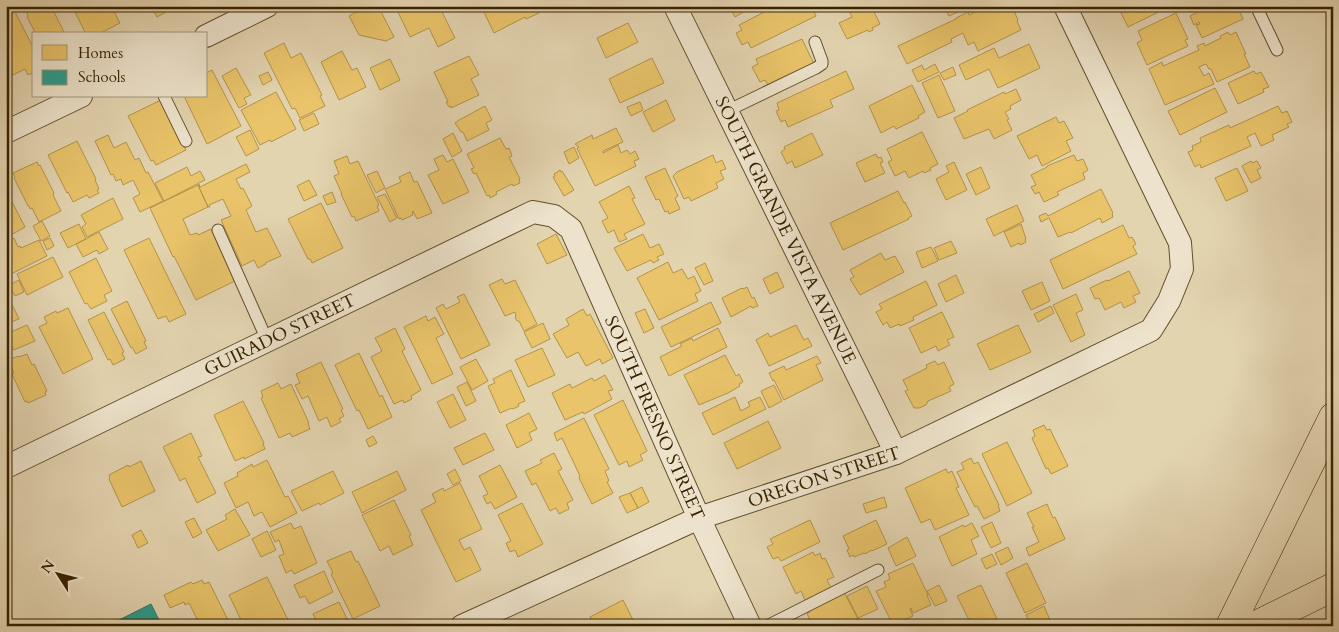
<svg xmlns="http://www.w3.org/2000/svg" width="1339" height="632" viewBox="0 0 1339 632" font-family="Cardo,serif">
	<rect width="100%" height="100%" fill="#e3d4b0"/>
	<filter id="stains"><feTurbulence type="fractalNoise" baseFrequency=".004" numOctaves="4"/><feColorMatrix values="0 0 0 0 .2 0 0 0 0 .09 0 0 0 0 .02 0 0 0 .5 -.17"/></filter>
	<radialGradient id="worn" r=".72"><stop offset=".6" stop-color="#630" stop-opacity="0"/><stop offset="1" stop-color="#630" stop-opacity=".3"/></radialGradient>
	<path fill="#e9c46a" stroke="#b4934a" d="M6,6h6l22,43v23l-6,3 -3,-6 -12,6 -7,-14z
		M27,6h24l14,28h-29l-9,-17 1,-1 -3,-8z
		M72,6h39l9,17 -21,11h-13z
		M150,6h27l-20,11z
		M369,6h9l16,31 -8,4 -27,-6 -10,-19z
		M395,6h44l16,32 -17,9 -9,-19 -19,9z
		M481,6h38l1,3 5,-3h11l3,7 -13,6 -1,-2 -31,16z
		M722,6h32l-19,11 -4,-7 -5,2z
		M776,6h35l5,10 -65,32 -3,-6 -6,3 -6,-12 6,-3 -3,-5z
		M859,6h12l9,18 -8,4 1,2 -4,2 -1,-2 -21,9 -8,-16 13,-6 -3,-6z
		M944,6h27l-22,10z
		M987,6h25l6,14 -1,1 4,9 -43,21 -4,-9 -6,3 -5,-12 -12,6 1,3 -45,22 -9,-18 58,-27v-1l12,-6 1,3z
		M1126,6h45l-43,21 -7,-14 6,-3z
		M1210,6h27l6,13 -41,19 -6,-13 4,-1 -1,-2 -5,3 -4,-9z
		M1176,13l12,26 -3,1 3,6 -41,19 -10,-22 5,-3 -4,-9z
		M628,23l10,19 -32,16 -9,-20z
		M1228,32l2,3 6,-3 10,22h-2l6,13 -33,15 -6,-13h-2l-3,-5 -7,3 5,9 5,-3 5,11 -49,21 -16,-36 13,-7 1,4 36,-16 -2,-4 7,-3 1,3 16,-8 -1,-2z
		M802,39l12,25 -46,21 -3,-5 -5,2 -8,-15 6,-3 -2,-5z
		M284,43l7,15 10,-5 21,42 -2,1 5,10 -25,12 -5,-10 -3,1 -28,-56z
		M1029,44l11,24 -42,20 -9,-19 -23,11 -7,-15 35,-17 5,10z
		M342,51l10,19 5,-2 9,19 -27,13 -18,-38z
		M469,56l10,19 -8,4 8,16 -28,13v-2l-2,1 -3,-5h2l-14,-30z
		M652,58l12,25 -44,20 -11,-24z
		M390,59l10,21 -20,10 -10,-22z
		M935,64l4,8 -21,10 -6,-12 10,-5 2,5z
		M953,67l3,8 -12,5 -4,-7z
		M236,68l15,27 -7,3 3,6 -8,4 -17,-32z
		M212,70l29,56 -34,18 -23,-48h22v-23z
		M846,71l8,18 -24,11 3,7 -45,20 -3,-7 -4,2 -5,-11 3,-1 -2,-7z
		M1254,71l2,3 5,-2 8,15 -6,2 1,3 -26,12 -10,-21z
		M268,72l4,8 -9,5 -4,-9z
		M939,75l16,36 -17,7 -16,-35z
		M912,85l13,27 -7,4 1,2 -23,11 -2,-3 -13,7 -12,-27z
		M1215,88l12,24 -47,23 -12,-24z
		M1016,89l5,11 -11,6 1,3 -6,3 4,7 -2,1 5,10 -18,9 -5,-10 -25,10 -10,-21 14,-7 -1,-1 37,-18 1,2z
		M276,92l20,37 -25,13 -1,-2 -10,5 -19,-35z
		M161,100l25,50 -30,15 -3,-5 -2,1 -23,-45z
		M666,100l9,20 -22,12 -10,-20z
		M640,102l3,8 -12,6 -4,-9z
		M485,106l7,14 -6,3 3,7 -22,11 -4,-9h-2l-6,-9 4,-3z
		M1278,106l4,7 5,-2 5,11 -5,2 2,3 -17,8 2,5 -13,6 -6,-13 -8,4 4,9 -50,22 -1,-4 -5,3 -7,-15 5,-2 -1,-4 9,-4 -1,-4 29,-13 1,3z
		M314,113l5,11 -15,7 -5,-11z
		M1056,117l3,6 5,-2 9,17 -7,3 5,10 -29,15 -5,-11 -8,4 -12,-23z
		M616,128l7,14 -20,9v2l15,-8 3,8 6,-3 3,4 5,-3 4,8 -5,2 2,5 -41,20 -18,-38 2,-1 -4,-3 17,-9 1,4z
		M250,130l9,19 -13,7 -10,-19z
		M922,132l16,32 -8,4 1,2 -7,3 -1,-2 -14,7 -4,-7 -10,5 -7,-14 4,-2 -5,-11z
		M453,133l9,18 -10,6 -9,-18z
		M812,133l11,22 -28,13 -3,-7 -5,3 -6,-12 4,-3 -1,-2z
		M108,135l6,13 12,-6 9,18 4,-2 7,15 2,-1 15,29 -23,11 -7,-14 7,-4 -7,-14 -10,5 -2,-6 -5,2 -3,-7 -2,1 -16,-34z
		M500,138l6,11 3,-1 3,8 -3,1 11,22h-1l1,4 -7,3 -1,-2 -16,8 1,2 -7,4 -1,-3 -2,1 -11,-23 -2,1 -3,-5 3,-1 -7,-14z
		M77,141l19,38 -1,1 4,9 -2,1 2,3 -10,5 -2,-3 -14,7 -5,-10 -1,1 -19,-38z
		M574,147l5,11 -10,6 -5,-12z
		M876,154l2,4 3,-1 2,5 -3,1 5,10 -20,9 -9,-19z
		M443,155l4,7 6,-3 16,33 -26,12 -15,-29 11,-5 -5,-11z
		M713,155l3,8 6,-3 4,9 -6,2 4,8 -8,4 2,5 -27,13 -2,-4 -5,2 -11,-23 4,-4z
		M1074,155l3,6 6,-2 5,11 -5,3 2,6 -28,13 2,3 -15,7 -5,-10 -4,2 -4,-7 5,-2 -5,-10 16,-8v-1z
		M347,156l3,8 8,-3 21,44 -2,1 2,5 -23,10 -2,-5 -2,1 -11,-23h1l-8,-18 5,-2 -5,-13z
		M1251,161l1,2 5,-2 4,7 -4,2 4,8 -10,5 -9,-17z
		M37,162l2,4 1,-1 14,28h-1l1,4 7,14 -22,11 -7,-14 -2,1 -1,-3h-1l-14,-28 1,-1 -2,-4z
		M954,162l13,28 -21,10 -10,-21 13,-7 -3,-6z
		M246,164l4,8 -14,7 5,10 2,-1 9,18 -6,4 10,22 11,-4 14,28 -16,7 1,1 -8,4 -4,-8 -12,6 -21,-46 10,-4 -8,-17 -14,6 1,2h-2l-10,-22 1,-1 1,3z
		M187,167l4,9 9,-5 5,9 -41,21 -9,-18z
		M981,167l9,21 -14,7 -10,-21z
		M665,168l13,28 -3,2 5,11 -11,5 -1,-3 -3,1 -6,-13 -3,1 -11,-23z
		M1237,168l11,23 -22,10 -11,-23z
		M560,170l1,2 1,-1 12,19 -10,6 -11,-19 2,-1 -1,-2z
		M377,171l8,17 -9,5 -9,-18z
		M410,172l4,10 3,-1 15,32 -15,6 -4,-8 -1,1 1,3 -11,5 -1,-2 -2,1 -14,-30 16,-7 -2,-5z
		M309,180l8,15 -13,6 -7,-15z
		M198,185l10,22 -25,12 7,16 7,-2 1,2 13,-6 3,6 1,-1 22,46 -41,20 -22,-44 -1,1 -23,-49z
		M629,186l6,12 -3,1 13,25 -21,10 3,5 -8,3 -5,-12 -6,3 -6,-12 6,-3 -9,-16z
		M1101,189l12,24 -1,1 1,3 -11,6 -2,-5 -29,15 -1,-1 -12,5 -9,-19 -8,4 -2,-6 7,-3 2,3z
		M6,190l19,37 -14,8 -3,-6h-2z
		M898,191l6,12 1,-1 7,14 -4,2 1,1 -66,31 -13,-27z
		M332,192l4,10 -9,3 -4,-9z
		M385,194l12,24 -7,4 -13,-25z
		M113,198l10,21 -36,18 -5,-10 4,-3 -5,-9z
		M321,203l22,45 -31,15 -2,-4h-2l-20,-40z
		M1017,205l7,16 -30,15 -8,-17z
		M42,221l8,15 -9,5 -8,-15z
		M79,224l7,15 -18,9 -8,-15z
		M1021,224l5,15 -1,1 1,2 -6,3 -1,-2 -8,4 -7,-15z
		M1123,225l6,13 3,-1 4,7 -3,2 4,8 -74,35 -13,-29z
		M99,232l9,17 -9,5 -2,-4 -14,7 -7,-13z
		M556,234l11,21 -20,9 -10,-20z
		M643,234l7,14 9,-4 5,10 -7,3 2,3 -6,3 -2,-3 -24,11 -13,-23z
		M14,238l4,9 2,-1 1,2 18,-8 8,16 -38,19 -3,-7v-26z
		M50,238l4,8 -7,4 -4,-9z
		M149,238l37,76 -17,8 -3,-6 -8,3 -34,-69z
		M951,241l6,12 -18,7 -5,-12z
		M931,247l7,14 -16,7 -6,-16z
		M881,253l4,7 10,-4 9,16 -44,23 -10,-16 4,-2 -4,-7z
		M53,257l10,20 -36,18 -10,-21z
		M96,258l16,33 -8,4 3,6 -16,8 -4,-6 -2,1 -16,-32z
		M668,262l5,11 9,-4 6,10 6,-3 7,15 -6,3 3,7 -39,19 -22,-42z
		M705,263l8,18 -9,4 -9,-17z
		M1129,271l11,22 -7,3 3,6 -12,6 -3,-6 -16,8 -6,-12 -4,1 -5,-11 17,-8 1,1z
		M777,272l7,15 -14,7 -7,-15z
		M956,275l8,18 -18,9 -8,-18z
		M502,279l3,5 10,-4 22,44 -13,7 -5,-10h-2l-2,-4 1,-1 -1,-4 -10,4 -16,-31z
		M19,280l5,12 -9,4 -6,-11z
		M926,281l11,24 -24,12 1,3 -14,6 -1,-2 -9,4 -3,-6 -4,3 -7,-13 6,-3 -3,-5z
		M1042,282l8,19 -19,9 -9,-19z
		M747,287l5,11 2,-1 4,9 -6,2 -1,-2 -20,11 -9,-19 20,-10 1,1z
		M6,292l13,27 -13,5z
		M464,294l26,51 -29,14 -25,-51 7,-4 3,5 14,-7 -3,-5z
		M1076,294l7,16 -7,3 9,22 -14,7 -18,-37z
		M127,301l19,40 -2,1 3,6 -11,6 -4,-7 -1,1 -20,-39z
		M711,302l10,21 -50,24 -10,-20z
		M1051,306l3,7 -16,9 -4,-8z
		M68,308l25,51 -30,15 -24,-47 8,-4 -3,-6 12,-6 1,2z
		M583,309l4,7 3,-2 23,44 -11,6 -2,-5 -14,7 -8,-14 -11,6 -14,-24 16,-9 -3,-6z
		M645,309l9,19 -10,5 -9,-20z
		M104,312l20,40 -2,1 3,6 -12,6 -3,-6 -2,1 -20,-40z
		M942,312l12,25 -7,3 3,5 -12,6 -2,-5 -15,7 -12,-25z
		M426,316l2,5 7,-4 9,17 -8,4 17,36 -21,10 -28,-57z
		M543,323l7,16 -18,9 -8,-16z
		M27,325l8,16 -21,9 -8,-16z
		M796,325l8,15 4,-2 4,8 -43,20 -13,-26 12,-7 2,4z
		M1018,325l13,27 -41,18 -13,-26z
		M395,328l10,21 -3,2 19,39 -10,6 1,3 -8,4 -1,-3 -9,4 -23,-47 11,-6 -7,-13z
		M718,328l9,19 -58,29 -9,-19 22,-11 -2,-2 12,-6 1,3z
		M542,348l13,27 -27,12 -13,-27z
		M359,353l21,44 2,-2 10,22 -24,12 -9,-19 -2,1 -22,-46z
		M27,354l5,11 2,-1 13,27 -2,1 1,3 -18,8 -1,-2 -2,1 -13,-28 2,-1 -5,-11 2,-1 -1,-2 9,-3v1z
		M725,355l11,21 3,-2 4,8 -4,2 1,2 -12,7 -29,12 -15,-30z
		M817,356l4,7 -5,2 7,15 -39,20 -10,-20 -1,1 -4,-8 15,-7 2,4z
		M476,359l12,22 -16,9 -12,-23z
		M935,361l3,4 6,-3 10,22 -5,3 2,4 -23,10 -2,4 -7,3h-5l-9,-17 3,-1 -5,-10 24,-12 -1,-3z
		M321,362l22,47 -2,1 3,6 -5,3 2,3 -10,5 -4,-10 -8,4 -11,-25 -6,3 -7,-14 5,-2 -4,-9z
		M511,370l14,31 -7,3 1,2 -6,3 -1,-1 -12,5 -12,-27 7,-3 -2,-4z
		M605,375l8,15 -5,1 4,8 -28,15 -1,-2 -18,8 -13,-27 18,-9 2,4 20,-10 2,3z
		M467,382l9,19 -10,5 -9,-19z
		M278,383l3,6 10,-5 18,39h-1l2,6 -18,8 -2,-4 -11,5 -18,-40 2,-1 -2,-6z
		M774,385l8,16 -13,7 -8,-17z
		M453,394l13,26 -16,8 -13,-26z
		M735,397l6,14 9,-5 -2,-4 12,-5 6,12 -53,26 -11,-22z
		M623,400l24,51 -7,4 3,5 -14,7 -2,-6 -8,4 -25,-50z
		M243,401l21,42 -1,1 2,5 -21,10v-2l-9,4 -21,-46z
		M529,413l8,16 -8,4 3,7 -15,8 -11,-23z
		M584,418l25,51 -4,2 4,10 -2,1 6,11 -21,11 -13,-26 1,-2 -18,-38 -5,3 -3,-8z
		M768,421l13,27 -44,21 -13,-26z
		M1044,425l3,5 3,-1 18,37 -17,8 -3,-6 -2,1 -14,-31 3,-2 -2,-6z
		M191,433l11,23 -4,1 18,36 -19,10 -12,-25 -5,3 -17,-34z
		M485,433l9,17 -31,15 -9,-17z
		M373,436l4,7 -8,4 -3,-7z
		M1007,442l25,51 -25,13 -25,-52z
		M554,453l8,16 -4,2 15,29 -6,3 2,6 -10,5 -3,-6 -6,3 -14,-28 -4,2 -7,-14 17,-8 -2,-3z
		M971,458l3,6 4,-2 21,43h-1l2,6 -16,8 -7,-13 -2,1 -18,-35 7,-3 -3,-6z
		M267,460l18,37 3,-1 9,17 -27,14 -8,-15 -8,4 -6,-14 -12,6 -12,-25 14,-7 -1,-3 7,-4 8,-5 1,3z
		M141,461l14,30 -33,16 -13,-28 1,-1 -1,-3 19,-10 1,2z
		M500,465l17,32 -22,12 -4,-7 -4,2 -4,-8 5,-2 -9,-18z
		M455,469l6,12 -8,4 -6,-11z
		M946,469l2,4 4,-2 7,16 -3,1 13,27 -34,15 -5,-11 -9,4 -16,-35z
		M333,471l11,22 -24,12 -1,-2 -17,8 -11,-20z
		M397,471l9,19 -44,23 -10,-21z
		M460,483l22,46 -23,11 5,10 6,-3 11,23 -25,12 -35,-72 15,-8 -4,-8 11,-6 1,3z
		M642,487l7,15 -11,6 -8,-15z
		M630,493l8,15 -11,5 -8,-16z
		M884,497l3,10 -21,6 -3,-9z
		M394,500l17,35 -2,1 4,9 -20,10 -4,-9 -9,5 -18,-36z
		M522,503l21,41 -25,13 -3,-7 -5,2 -4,-9 5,-2 -13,-26z
		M1047,504l6,14 2,-1 10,22 -36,17 -3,-8 13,-6 -7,-15h2l-7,-14z
		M235,509l15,26 -32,16 -12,-21 21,-11 -2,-4z
		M194,518l8,15 -9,5 -8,-16z
		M810,520l10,22 -39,19 -3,-4 -5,2 -6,-12 6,-3 -3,-5z
		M876,520l11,24 -15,7v-1l-7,4 -1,-1 -10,4 -1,-2 -3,2 -3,-7 2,-1 -6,-13z
		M992,522l9,21 -10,5 -10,-21z
		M291,523l3,6 7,-3 16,37 -23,11 -2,-4 -6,3 -7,-17 5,-2 -5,-14 -4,2 -5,-10z
		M972,523l7,13 -8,4 6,14 -25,12 -13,-29 24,-12 1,2z
		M141,530l7,13 -10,5 -6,-13z
		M267,531l9,19 -15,7 -9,-18z
		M907,537l9,19 -20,10 -8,-18z
		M1008,547l5,11 -12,7 -6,-12z
		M351,551l5,11 2,-1 22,45 -27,13 -22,-45 2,-1 -6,-12z
		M813,552l2,4 5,-3 2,6 3,-1 9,19 -7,3 4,8 -26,12 -4,-9 -5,3 -13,-27z
		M992,554l5,10 -11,5 -5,-10z
		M913,563l15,32h-1l4,10 -18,8 -2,-5 -1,1 3,7 -20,9 -17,-34 10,-4 -2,-5 6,-3 -2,-5z
		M1027,563l19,40 -21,10 -19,-40z
		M324,571l9,21 -24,12 -4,-8 -5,2 -6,-13z
		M267,577l24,49h-41l-3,-7 -5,3 -13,-27z
		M202,580l2,4 5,-2 19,38 -13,6h-2l-3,-5 -8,5h-14l10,-5 -9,-18 -4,2 -1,-3 -14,6 -6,-13 27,-13 2,2z
		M939,585l8,16 -12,5 -8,-15z
		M981,585l16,34 -15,7h-10l-15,-30z
		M867,586l11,23 -20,9 -11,-22z
		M844,592l14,27 -11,7h-35l-5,-13 3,-1 -1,-2z
		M623,600l13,26h-42l-4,-9z
		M339,602l10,21 -6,3h-29l-1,-2 4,-2 -4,-8z
		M1044,606l6,14 -13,6h-6l-5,-11z"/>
	<path fill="#2a9d8f" stroke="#2e7864" d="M151,604l11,22h-55z"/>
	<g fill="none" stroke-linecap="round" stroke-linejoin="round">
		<defs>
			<path id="service" d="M1256,6l21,44
				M164,96l22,45
				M727,111l89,-43 6,-4v-3l-7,-19
				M218,230l49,110
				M767,626l111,-56"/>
			<g id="minor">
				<path id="s1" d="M675,6l221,447"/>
				<path d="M206,36l61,-30"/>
				<path d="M6,132l75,-36"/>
				<path id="s2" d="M6,467l527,-255 21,4 17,13 128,289 51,108"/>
				<path id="s3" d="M462,626l237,-108 197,-65 255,-123 18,-29 13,-32 -2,-26 -115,-237"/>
			</g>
			<path id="primary" d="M1254,626l79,-39"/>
			<path id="motorway" d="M1230,626l103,-209"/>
		</defs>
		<use href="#service" stroke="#634e2c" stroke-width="13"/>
		<use href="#minor" stroke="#634e2c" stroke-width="24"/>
		<use href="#primary" stroke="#382200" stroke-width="29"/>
		<use href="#motorway" stroke="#382200" stroke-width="29"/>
		<use href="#service" stroke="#ede3cc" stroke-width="11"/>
		<use href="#minor" stroke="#ede3cc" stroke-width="22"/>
		<use href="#primary" stroke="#e3d4b0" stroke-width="28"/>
		<use href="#motorway" stroke="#e3d4b0" stroke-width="28"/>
	</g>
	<g text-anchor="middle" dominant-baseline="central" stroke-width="5" stroke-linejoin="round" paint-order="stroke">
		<g font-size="18" fill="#382200" stroke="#ede3cc">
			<text stroke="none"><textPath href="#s1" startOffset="250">SOUTH GRANDE VISTA AVENUE</textPath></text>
			<text stroke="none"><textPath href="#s2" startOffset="304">GUIRADO STREET</textPath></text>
			<text stroke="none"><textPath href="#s2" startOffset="835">SOUTH FRESNO STREET</textPath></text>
			<text stroke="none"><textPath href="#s3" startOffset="392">OREGON STREET</textPath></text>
		</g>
	</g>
	<rect width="1339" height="632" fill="none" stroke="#e3d4b0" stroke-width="25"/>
	<rect x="8" y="8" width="1324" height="617" fill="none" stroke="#382200" stroke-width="2.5"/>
	<rect x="12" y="12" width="1314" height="607" fill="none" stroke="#382200"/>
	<rect x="32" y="32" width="175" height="65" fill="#ede3cc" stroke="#a5967a"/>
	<rect x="42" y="45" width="25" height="15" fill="#e9c46a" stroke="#a5967a"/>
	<text x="78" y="58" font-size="15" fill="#382200">Homes</text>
	<rect x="42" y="70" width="25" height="15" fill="#2a9d8f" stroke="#a5967a"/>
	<text x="78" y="82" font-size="15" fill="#382200">Schools</text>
	<g transform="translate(58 574) rotate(306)" stroke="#ede3cc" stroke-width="4" paint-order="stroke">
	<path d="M0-4L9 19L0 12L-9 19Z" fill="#382200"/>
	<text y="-8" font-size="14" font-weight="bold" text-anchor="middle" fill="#382200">N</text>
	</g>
	<rect width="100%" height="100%" filter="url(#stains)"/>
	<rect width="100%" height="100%" fill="url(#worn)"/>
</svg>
